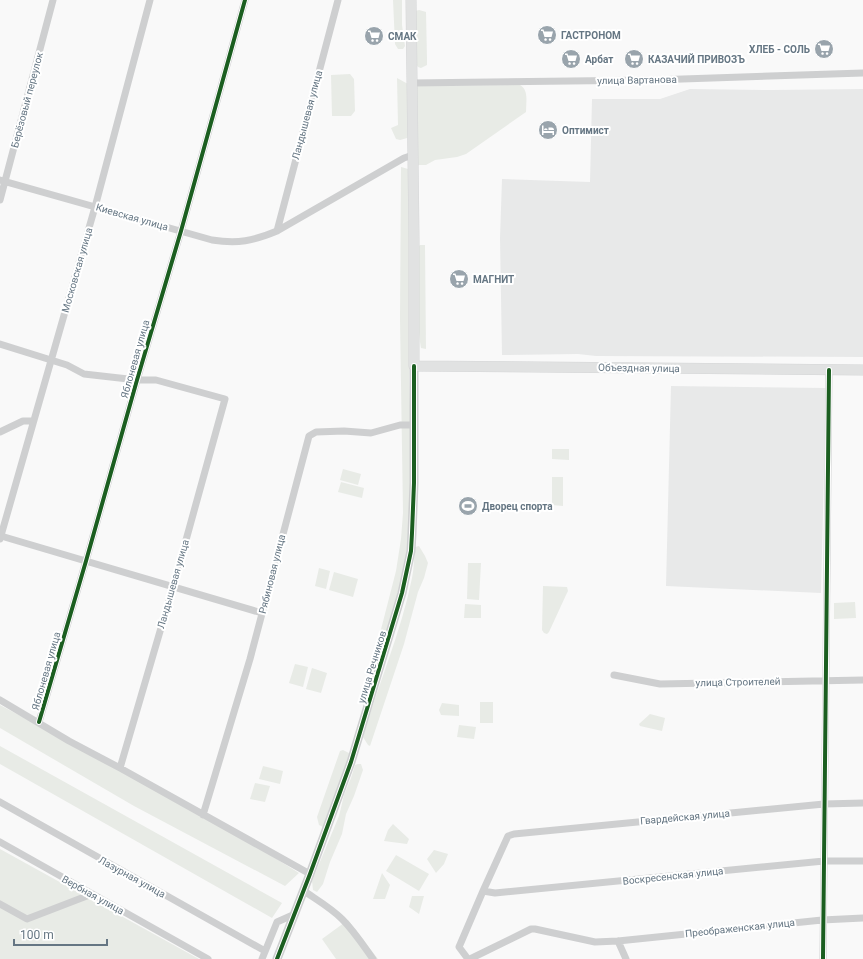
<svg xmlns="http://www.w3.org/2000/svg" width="863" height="959" viewBox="0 0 863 959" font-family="Roboto,sans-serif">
	<rect width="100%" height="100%" fill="#f9f9f9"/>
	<path fill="#e8e9e9" d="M690,89l81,1 92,-1v268l-267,-1 -18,-2 -76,1 -2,-117 2,-59 88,3 2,-83h68z
		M671,386l155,2 -5,205 -155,-7z"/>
	<path fill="#e8ebe6" d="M393,0h9v25l3,21 -2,3h-5l-3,-5z
		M419,10l7,2 1,47v6l-6,3 -3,-1 -2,-3 -1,-53z
		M350,74l4,5 1,32 -4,5h-19l-1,-41z
		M397,78l11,6v49l-1,5 -7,2 -4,-1 -5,-11 7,-3z
		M520,85c9,5 6,17 6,27l-60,42 -9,3 -22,3 -9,5h-11v-79z
		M401,167l7,2 2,139 -1,72 3,80 -2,71 -10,62 -14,50 -8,-2 18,-70 5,-32 2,-26 -3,-194z
		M420,245h5l1,104 -5,-1 -1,-6 -2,-19 -1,-75z
		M552,449h17v11l-17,-1z
		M343,469l18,5 -3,11 -18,-5z
		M552,477h11v29l-11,-1z
		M341,482l23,6 -2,10 -24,-6z
		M419,546l6,10 3,7 -4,15 -6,14 -14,52 -34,102 -2,-1 -5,-8c15,-53 38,-104 49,-159 2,-10 2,-21 3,-31z
		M468,563h13l-2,37 -12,-1z
		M319,568l11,3 -4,18 -11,-3z
		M334,572l24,7 -5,18 -24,-7z
		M543,586l24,1 1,4 -2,4 -17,37 -2,2 -3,-1 -2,-3z
		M855,602l1,16 -22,1v-16z
		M465,604l16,1v13h-17z
		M295,664l13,3 -5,20 -14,-4z
		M312,668l15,5 -6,20 -15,-4z
		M480,702h13v21h-13z
		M442,703l17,2v11l-18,-1 -2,-5z
		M0,705l105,56 162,92 32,20 -14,13 -151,-80 -134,-78z
		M650,714l15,4 -3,13 -22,-5 -1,-2z
		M459,725l17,2 -2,12 -17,-2z
		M0,746l282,157 -10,15 -272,-154z
		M343,750l6,3v3l-26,71 -4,-2 -2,-8 23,-66z
		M358,764h3l2,6 -9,26 -8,18 -4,20 -12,28 -7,22 -6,8 -4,-2 -1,-9 27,-65 5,-21 7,-17 4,-13z
		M263,766l20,5 -3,13 -21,-5z
		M255,783l15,3 -5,16 -15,-3z
		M393,824l16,15 -2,5 -23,-3 4,-11z
		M0,849l199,110h-199z
		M434,850l14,4 -4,10 -8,9 -9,-14z
		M396,855l33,19 -10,17 -33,-20z
		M382,873l8,12 -5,14h-12z
		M412,896h12l-5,18 -10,-7z
		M348,920l30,39h-42l-14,-20z"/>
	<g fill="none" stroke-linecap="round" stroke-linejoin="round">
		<defs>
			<path id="secondary" d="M411,0l3,238v128l449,4"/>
		</defs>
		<use href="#secondary" stroke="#d5d6d7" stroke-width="11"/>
		<path stroke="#cecfd0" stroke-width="7" d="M412,83l241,-3 210,-7
			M0,180l212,60c26,4 41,1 65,-9l127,-73 9,-3
			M0,200l53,-200
			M277,231l61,-231
			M0,344l67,21 17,9 53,6h19l69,19 -52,188 -53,181
			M0,432l23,-11h10
			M1,536l261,77
			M0,539l95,-332 55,-207
			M614,675l46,9 203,-4
			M0,700l69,41 51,27 190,106
			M39,722l47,-161 51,-181 44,-149 64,-231
			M0,802l265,149
			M203,815l47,-156 59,-223 7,-4 28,-1 27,2 29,-8h14
			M0,842l208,117
			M304,891c13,9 27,17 38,28 12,12 21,26 31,40
			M483,891l12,2 329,-32h39
			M0,904l27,15 65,-25
			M618,941l8,18
			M262,959l15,-37 18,-8
			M468,959l-9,-12 24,-56 25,-55 6,-2 310,-30 39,-1
			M470,959l61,-30h4l60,13 23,-1 204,-21 41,-2
			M823,959l6,-589"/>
		<path stroke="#cecfd0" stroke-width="9" d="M277,959l33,-85 41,-112 51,-169 9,-42 1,-18 2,-50v-117"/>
		<use href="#secondary" stroke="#e1e2e2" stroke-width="10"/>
		<defs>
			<path id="cycleway" d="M39,722l47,-161 51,-181 44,-149 64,-231
				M277,959l33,-85 41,-112 51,-169 9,-42 1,-18 2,-50v-117
				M823,959l6,-589"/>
		</defs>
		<use href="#cycleway" stroke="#fff" stroke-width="6"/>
		<use href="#cycleway" stroke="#1b5e20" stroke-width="4"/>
	</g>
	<defs>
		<symbol id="supermarket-disc" viewBox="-11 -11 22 22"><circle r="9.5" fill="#99a4ac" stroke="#fff"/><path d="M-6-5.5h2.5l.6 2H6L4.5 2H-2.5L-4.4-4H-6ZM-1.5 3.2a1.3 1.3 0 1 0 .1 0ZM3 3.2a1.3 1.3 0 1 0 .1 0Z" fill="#fff"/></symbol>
		<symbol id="hotel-disc" viewBox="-11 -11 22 22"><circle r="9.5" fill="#99a4ac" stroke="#fff"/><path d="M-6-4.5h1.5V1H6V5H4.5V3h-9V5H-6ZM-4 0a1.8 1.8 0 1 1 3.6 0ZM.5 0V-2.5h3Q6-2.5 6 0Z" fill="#fff"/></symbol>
		<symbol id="stadium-disc" viewBox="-11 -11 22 22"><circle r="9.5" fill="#99a4ac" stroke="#fff"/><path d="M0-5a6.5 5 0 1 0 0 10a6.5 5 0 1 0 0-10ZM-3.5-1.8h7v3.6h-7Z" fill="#fff"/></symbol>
	</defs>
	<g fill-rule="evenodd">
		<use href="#supermarket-disc" x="536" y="24" width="22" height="22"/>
		<use href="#supermarket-disc" x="363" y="25" width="22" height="22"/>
		<use href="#supermarket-disc" x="813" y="38" width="22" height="22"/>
		<use href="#supermarket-disc" x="560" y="48" width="22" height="22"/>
		<use href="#supermarket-disc" x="623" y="48" width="22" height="22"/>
		<use href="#hotel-disc" x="537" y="119" width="22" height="22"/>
		<use href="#supermarket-disc" x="448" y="268" width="22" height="22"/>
		<use href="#stadium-disc" x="457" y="495" width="22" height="22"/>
	</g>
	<g text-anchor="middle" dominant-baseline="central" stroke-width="4" stroke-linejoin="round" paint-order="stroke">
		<g font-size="10" font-weight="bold" fill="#657683" stroke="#fff" text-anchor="start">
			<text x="561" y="35">ГАСТРОНОМ</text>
			<text x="388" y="36">СМАК</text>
			<text x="810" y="49" text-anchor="end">ХЛЕБ - СОЛЬ</text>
			<text x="585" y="59">Арбат</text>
			<text x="648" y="59">КАЗАЧИЙ ПРИВОЗЪ</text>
			<text x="562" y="130">Оптимист</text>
			<text x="473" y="279">МАГНИТ</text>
			<text x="482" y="506">Дворец спорта</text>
		</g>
		<g font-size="10" fill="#657683" stroke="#fff">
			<text transform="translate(637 80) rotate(-1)">улица Вартанова</text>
			<text transform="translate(27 100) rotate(-75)">Берёзовый переулок</text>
			<text transform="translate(307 115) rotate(-75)">Ландышевая улица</text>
			<text transform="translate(132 217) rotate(16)">Киевская улица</text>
			<text transform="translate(77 270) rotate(-74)">Московская улица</text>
			<text transform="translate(135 359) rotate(-74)">Яблоневая улица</text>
			<text transform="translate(639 368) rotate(1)">Объездная улица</text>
			<text transform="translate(272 574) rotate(-76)">Рябиновая улица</text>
			<text transform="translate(173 584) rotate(-74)">Ландышевая улица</text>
			<text transform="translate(372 667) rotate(-73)">улица Речников</text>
			<text transform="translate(46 671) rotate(-74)">Яблоневая улица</text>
			<text transform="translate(738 682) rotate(-1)">улица Строителей</text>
			<text transform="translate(685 817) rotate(-5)">Гвардейская улица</text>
			<text transform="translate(673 876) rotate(-6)">Воскресенская улица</text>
			<text transform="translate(132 877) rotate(29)">Лазурная улица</text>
			<text transform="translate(93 895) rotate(29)">Вербная улица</text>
			<text transform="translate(740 928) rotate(-6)">Преображенская улица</text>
		</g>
	</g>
	<path d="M14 939v6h93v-6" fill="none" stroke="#657683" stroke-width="2"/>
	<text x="20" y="939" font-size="12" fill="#657683" stroke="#ffffff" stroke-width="3" paint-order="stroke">100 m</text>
</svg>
